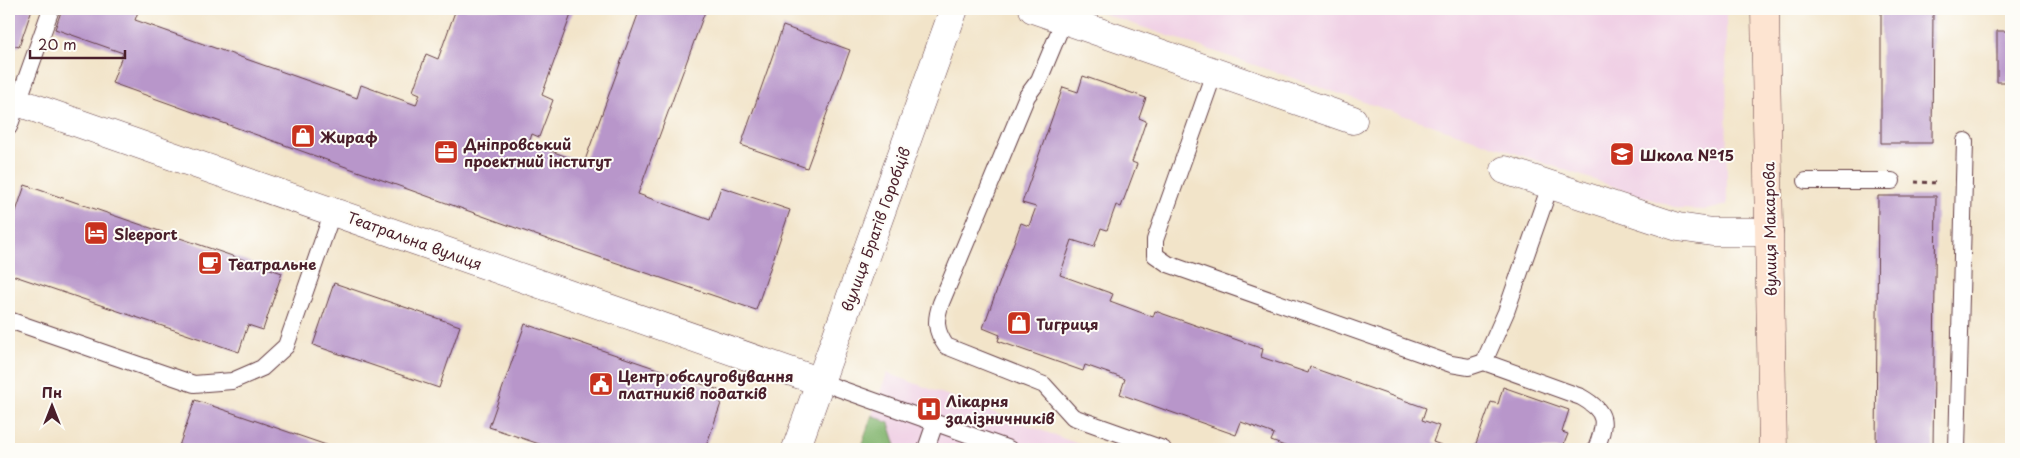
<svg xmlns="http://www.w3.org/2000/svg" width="2020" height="458" viewBox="0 0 2020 458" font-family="'Playpen Sans',sans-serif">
	<rect width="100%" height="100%" fill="#fdfcf7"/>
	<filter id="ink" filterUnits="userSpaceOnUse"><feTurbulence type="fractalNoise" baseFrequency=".02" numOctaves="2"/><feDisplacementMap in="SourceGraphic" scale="10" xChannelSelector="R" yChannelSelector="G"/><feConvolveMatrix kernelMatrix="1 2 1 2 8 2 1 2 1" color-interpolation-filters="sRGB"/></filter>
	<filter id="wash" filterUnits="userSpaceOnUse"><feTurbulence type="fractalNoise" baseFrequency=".0096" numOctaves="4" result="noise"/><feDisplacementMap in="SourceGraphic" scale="20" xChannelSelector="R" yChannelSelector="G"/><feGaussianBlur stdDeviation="1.12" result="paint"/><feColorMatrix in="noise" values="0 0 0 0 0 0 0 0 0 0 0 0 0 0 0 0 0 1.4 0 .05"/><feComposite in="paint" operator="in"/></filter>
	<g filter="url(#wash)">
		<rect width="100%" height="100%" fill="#f2e4c9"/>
		<path fill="#f0d0e5" d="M1089,9h637l1,196 -20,5 -27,-1z
			M887,373l205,76h-232z"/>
		<path fill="#84b671" stroke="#676a4e" d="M872,415l17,8 8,26h-37z"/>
		<g id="blocks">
			<path fill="#b896ca" d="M9,9h23l-13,38 -10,-3z
				M62,9h77l-4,11 222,78 4,-13 55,20 4,-11 -7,-3 13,-37 12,5 18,-50h117l-31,86 11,5 -14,37 -7,-3 -3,9 55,20 56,-154h66l-68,185 72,26 11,-33 69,23 -34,100 -201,-68 -443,-159 11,-30 -68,-24z
				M1881,9h52l-1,134h-51z
				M783,26l67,24 -43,118 -66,-23z
				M1997,31h14v51h-14z
				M1083,76l63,22 -7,20 7,3 -14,41 5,2 -16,43 -5,-2 -9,25 -6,-2 -7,19 -22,-7 -12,35 53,19 -3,7 43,16 2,-6 108,38 -2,8 47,16 2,-6 116,41 -4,12 17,6 -6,16 19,7h-159l-22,-8 3,-7 -33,-12 -5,13 -116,-41 5,-15 -40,-14 -2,6 -85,-30 2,-6 -17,-7 38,-105 8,3 7,-19 -14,-4 41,-116 15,5z
				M25,185l257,88 -19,57 -15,-5 -9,27 -230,-78v-42z
				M1878,196h58l-3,253h-57z
				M334,283l126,43 -21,62 -126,-43z
				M525,324l200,68 -20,57h-151l-65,-22z
				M1503,387l66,23 -7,22 6,2 -6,15h-88l17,-47 7,2z
				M195,400l143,49h-160z"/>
		</g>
	</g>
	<g filter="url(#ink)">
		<use href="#blocks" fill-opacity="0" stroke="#633d43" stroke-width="1"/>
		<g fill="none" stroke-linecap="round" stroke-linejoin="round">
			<defs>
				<path id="lane" d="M1064,20l-25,60 -12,16 -86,207c-6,17 -6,27 5,43l98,39 29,32 90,32
					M1214,73l-59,167v15l13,9 283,100 18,3 15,-5 22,-50 44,-126
					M9,127l42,-118
					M1806,181h86
					M9,320l185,64 38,-3 30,-13 24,-22 47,-135
					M1484,362l97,35c27,15 25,26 15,52
					M821,382l188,67
					M926,449l9,-26
					M1957,449l8,-308"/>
				<path id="street" d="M1033,9l320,111
					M9,99l812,283
					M1505,170l173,57 34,5h57
					M796,449l158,-440"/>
				<path id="secondary" d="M1765,9l8,440"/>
			</defs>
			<use href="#lane" stroke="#633d43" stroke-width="18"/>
			<use href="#street" stroke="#633d43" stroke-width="29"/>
			<use href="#secondary" stroke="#633d43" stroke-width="29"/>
			<path stroke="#633d43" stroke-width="3" stroke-dasharray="4 4" stroke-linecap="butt" d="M1915,182l24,1"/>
			<use href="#lane" stroke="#fff" stroke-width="16"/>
			<use href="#street" stroke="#fff" stroke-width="28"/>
			<use href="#secondary" stroke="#fde4d1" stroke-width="28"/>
		</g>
	</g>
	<defs>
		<symbol id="shop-square" viewBox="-11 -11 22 22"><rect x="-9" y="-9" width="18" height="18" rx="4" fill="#c8321e" stroke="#fdfcf7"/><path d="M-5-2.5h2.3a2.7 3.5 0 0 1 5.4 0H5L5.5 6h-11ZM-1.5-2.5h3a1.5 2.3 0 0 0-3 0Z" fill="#fff"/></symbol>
		<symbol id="office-square" viewBox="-11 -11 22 22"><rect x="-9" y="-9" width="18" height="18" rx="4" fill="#c8321e" stroke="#fdfcf7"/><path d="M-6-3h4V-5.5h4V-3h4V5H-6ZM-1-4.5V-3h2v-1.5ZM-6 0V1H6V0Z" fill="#fff"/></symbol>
		<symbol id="school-square" viewBox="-11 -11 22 22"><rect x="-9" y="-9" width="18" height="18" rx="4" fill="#c8321e" stroke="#fdfcf7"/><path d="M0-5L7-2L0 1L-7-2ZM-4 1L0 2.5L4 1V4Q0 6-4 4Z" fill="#fff"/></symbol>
		<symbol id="hotel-square" viewBox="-11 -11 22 22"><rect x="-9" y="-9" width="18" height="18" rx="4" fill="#c8321e" stroke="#fdfcf7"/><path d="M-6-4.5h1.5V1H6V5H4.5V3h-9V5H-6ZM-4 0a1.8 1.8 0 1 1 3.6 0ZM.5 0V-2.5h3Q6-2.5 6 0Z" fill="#fff"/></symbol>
		<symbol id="cafe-square" viewBox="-11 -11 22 22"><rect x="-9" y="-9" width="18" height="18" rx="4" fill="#c8321e" stroke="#fdfcf7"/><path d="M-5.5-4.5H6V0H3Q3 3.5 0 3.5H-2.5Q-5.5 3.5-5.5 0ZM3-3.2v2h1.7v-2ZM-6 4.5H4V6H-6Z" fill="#fff"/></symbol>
		<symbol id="civic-square" viewBox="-11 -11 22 22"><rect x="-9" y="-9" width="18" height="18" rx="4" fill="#c8321e" stroke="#fdfcf7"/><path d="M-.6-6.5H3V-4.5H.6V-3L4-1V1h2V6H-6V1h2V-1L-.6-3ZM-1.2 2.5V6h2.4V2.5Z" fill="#fff"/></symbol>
		<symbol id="hospital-square" viewBox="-11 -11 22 22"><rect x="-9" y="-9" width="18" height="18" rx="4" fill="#c8321e" stroke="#fdfcf7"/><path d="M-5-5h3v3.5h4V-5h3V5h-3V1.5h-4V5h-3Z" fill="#fff"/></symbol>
	</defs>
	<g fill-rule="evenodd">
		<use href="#shop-square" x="289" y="122" width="28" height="28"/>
		<use href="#office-square" x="432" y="138" width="28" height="28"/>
		<use href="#school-square" x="1608" y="140" width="28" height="28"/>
		<use href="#hotel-square" x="82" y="219" width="28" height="28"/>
		<use href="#cafe-square" x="196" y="249" width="28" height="28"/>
		<use href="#shop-square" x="1005" y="309" width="28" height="28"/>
		<use href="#civic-square" x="587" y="370" width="28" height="28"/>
		<use href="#hospital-square" x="915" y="395" width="28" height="28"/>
	</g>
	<g text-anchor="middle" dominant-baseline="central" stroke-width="4" stroke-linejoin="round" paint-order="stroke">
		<g font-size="15" font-weight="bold" fill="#4a1f2b" stroke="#fdfcf7" text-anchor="start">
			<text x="320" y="136">Жираф</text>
			<text x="464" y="143">Дніпровський<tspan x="464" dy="17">проектний інститут</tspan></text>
			<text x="1640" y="154">Школа №15</text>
			<text x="114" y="233">Sleeport</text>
			<text x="228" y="263">Театральне</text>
			<text x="1036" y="323">Тигриця</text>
			<text x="618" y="375">Центр обслуговування<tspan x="618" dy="17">платників податків</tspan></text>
			<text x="946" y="400">Лікарня<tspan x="946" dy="17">залізничників</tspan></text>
		</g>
		<g font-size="15" fill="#4a1f2b" stroke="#fdfcf7">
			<text transform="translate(875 229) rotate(-70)">вулиця Братів Горобців</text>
			<text transform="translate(1769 229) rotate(-91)">вулиця Макарова</text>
			<text transform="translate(415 240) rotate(20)">Театральна вулиця</text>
		</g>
	</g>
	<rect width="2020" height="458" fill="none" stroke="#fdfcf7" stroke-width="30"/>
	<g transform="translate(52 406)" stroke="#fdfcf7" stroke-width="4" paint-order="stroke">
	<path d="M0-4L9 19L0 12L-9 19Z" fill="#4a1f2b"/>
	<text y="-8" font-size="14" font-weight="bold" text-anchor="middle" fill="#4a1f2b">Пн</text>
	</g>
	<path d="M30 50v8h95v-8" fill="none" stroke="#4a1f2b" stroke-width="2.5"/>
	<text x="38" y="50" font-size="15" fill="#4a1f2b" stroke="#fdfcf7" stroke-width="4" paint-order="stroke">20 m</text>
</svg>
